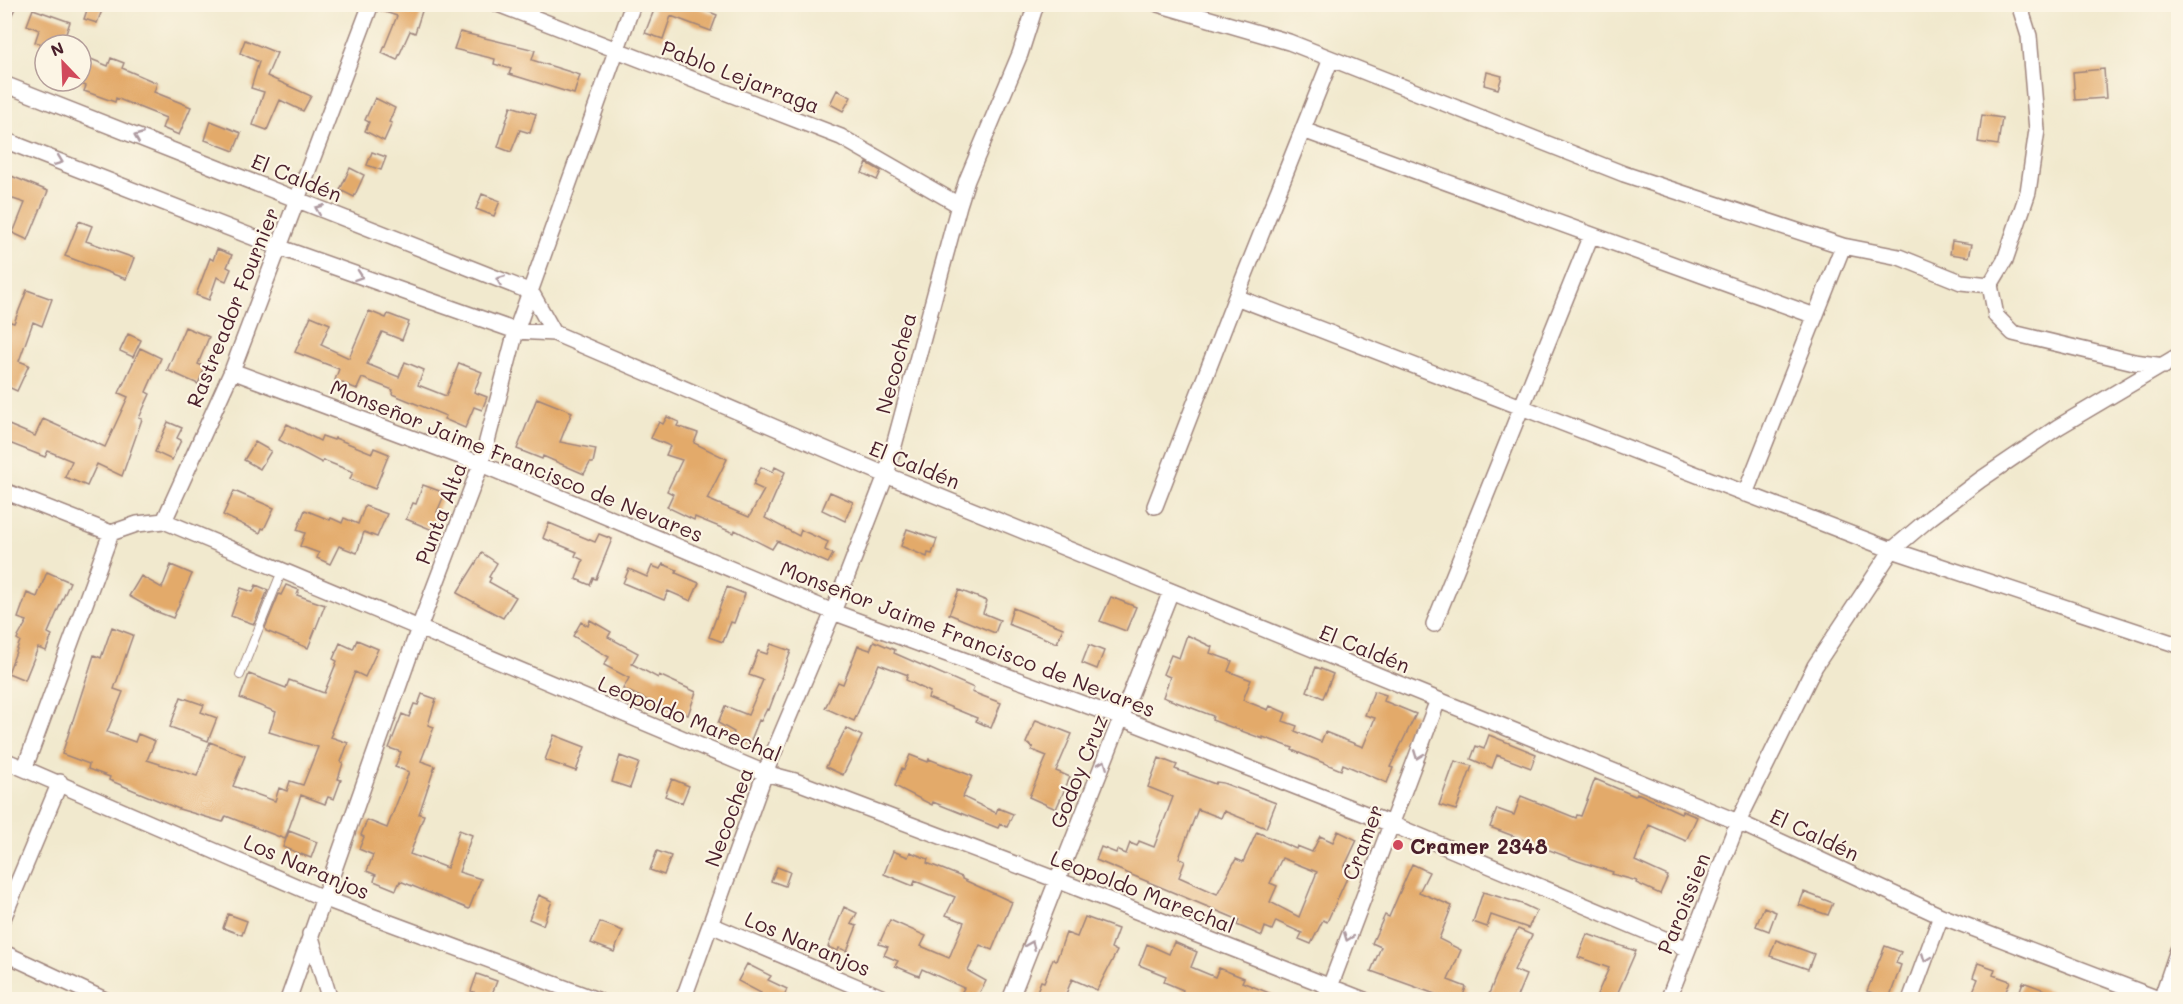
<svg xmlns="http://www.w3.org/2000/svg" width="2183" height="1004" viewBox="0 0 2183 1004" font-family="Mali,sans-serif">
	<rect width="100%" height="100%" fill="#fcf5e5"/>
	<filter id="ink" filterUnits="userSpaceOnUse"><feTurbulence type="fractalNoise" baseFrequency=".0167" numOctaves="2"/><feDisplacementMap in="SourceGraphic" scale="12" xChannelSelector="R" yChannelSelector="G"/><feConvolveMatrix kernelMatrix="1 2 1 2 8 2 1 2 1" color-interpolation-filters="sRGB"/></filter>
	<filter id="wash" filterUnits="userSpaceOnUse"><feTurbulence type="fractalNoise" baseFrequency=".008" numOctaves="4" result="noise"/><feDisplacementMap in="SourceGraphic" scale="24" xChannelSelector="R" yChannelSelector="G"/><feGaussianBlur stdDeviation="1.35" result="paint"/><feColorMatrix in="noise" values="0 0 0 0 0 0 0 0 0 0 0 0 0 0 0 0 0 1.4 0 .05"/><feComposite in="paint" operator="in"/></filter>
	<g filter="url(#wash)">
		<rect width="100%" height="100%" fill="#f1e9ce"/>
		<g id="blocks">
			<path fill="#e3aa6a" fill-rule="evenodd" d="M89,4l14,4 -6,15 -13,-4z
				M380,4h32l11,4 -8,25 -5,-2 -13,29 -15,-7 15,-37 -18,-6z
				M645,4h44l28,11 -6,16 -40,-15 -8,23 -18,-6 9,-23z
				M33,9l37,13 -8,23h-16l-11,-3 4,-12 -12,-5z
				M460,32l75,18 -3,10 48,15 -6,19 -65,-20 2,-5 -17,-5 1,-5 -41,-10z
				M245,40l32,13 -10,23 44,20 -8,15 -23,-11 -13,30 -14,-5 11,-33 -13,-4 8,-26 -19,-9z
				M81,55l27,11 3,-8 13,5 -2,5 35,15 -3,9 37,15 -12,28 -17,-7 4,-10 -50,-20 -1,4 -31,-11 2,-5 -5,-2z
				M2104,69l2,29 -31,2 -2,-28z
				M1487,72l15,4 -4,13 -14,-4z
				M837,90l14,7 -8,14 -13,-7z
				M375,98l20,10 -6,14 3,1 -8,18 -19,-10 4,-9 -4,-2z
				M511,106l25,8 -6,19 -10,-3 -9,22 -13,-5z
				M1982,115l20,3 -4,27 -20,-3z
				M211,121l30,12 -7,18 -29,-11z
				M372,152l14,5 -5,13 -14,-5z
				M867,163l14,8 -4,9 -15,-7z
				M350,168l14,7 -10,22 -14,-7z
				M4,173l44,18 -20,49 -15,-7 12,-30 -21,-7z
				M482,194l18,7 -6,15 -18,-7z
				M79,221l13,5 -6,15 48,17 -8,21 -61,-23z
				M1952,241l20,3 -3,13 -19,-3z
				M217,249l15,6 -5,12 4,2 -5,12 -9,-4 -8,23 -13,-5 14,-37 3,2z
				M27,290l25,9 -10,27 -9,-4 -14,39 10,4 -12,26 -13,-6v-65l10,3z
				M369,311l17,7 2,-4 21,8 -7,18 -20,-8 -15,32 32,13 6,-15 19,8 -6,15 28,11 13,-33 23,9 -8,20 13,5 -5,13 -8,-3 -9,21 -21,-9 2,-3 -54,-22 1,-4 -31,-12 -5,11 -22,-9 4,-11 -44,-17 16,-36 19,8 -9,21 28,13z
				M185,327l24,10 -11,27 7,3 -7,17 -31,-14z
				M128,334l13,6 -8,17 -13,-6z
				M140,348l21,10 -15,34 4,2 -11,24 3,1 -20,57 -25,-12 -10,22 -22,-9 7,-16 -24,-10 -3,6 -41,-16v-18l31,13 8,-17 62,28 23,-50 -9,-4z
				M537,398l35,14 -12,30 36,7 -3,14h-3l-6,11 -41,-18 -1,3 -25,-10z
				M667,417l12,5 -2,4 21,7 -4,10 33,16 -20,40 42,18 15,-27 -11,-5 8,-18 12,5 2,-5 10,5 -20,46 34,18 2,-6 27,12 -3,8 8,4 -5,9 -51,-22 -5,8 -37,-19 -1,3 -39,-16 -1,3 -27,-13 6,-13 -6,-3 15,-31 -16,-5 4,-9 -19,-8 8,-16 4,2z
				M168,422l14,6 -5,10 4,2 -9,20 -17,-8z
				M287,424l33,17 2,-5 12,4 1,-2 37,15 2,-5 15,6 -14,35 -25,-10 3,-7 -30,-12 -1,3 -43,-23z
				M255,442l16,9 -11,18 -16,-9z
				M423,485l22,8 -8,19 5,2 -7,17 -29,-12 7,-16 3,1z
				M234,491l40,17 -10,21 -2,-1 -2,5 -37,-18z
				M830,492l23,10 -8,19 -23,-11z
				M365,506l22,8 -10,23 -13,-5 -7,21 -18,-7 -9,18 -13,-6 2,-5 -19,-7 5,-13 -8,-3 8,-20 25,10 1,-2 11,5 2,-5 14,6z
				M549,523l46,19 4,-8 13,5 -16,40 -3,-1 -3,7 -14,-6 7,-19 -8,-4 2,-4 -34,-14z
				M907,529l30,10 -5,15 -4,-1 -1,4 -26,-11z
				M482,553l15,10 -8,14 2,1 -2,4 27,15 -13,21 -46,-25z
				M663,564l14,6 -1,3 23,10 -8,18 -23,-10 -4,9 -41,-17 6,-14 18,8 5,-11 8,3z
				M171,565l21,9 -19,44 -18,-7 -26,-15 12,-20 21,12z
				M47,572l23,10 -22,51 4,2 -6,16 -8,-3 -13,32 -17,-7 12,-32 -3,-2 10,-18 -9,-3 9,-25 10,4z
				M256,585l12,5 -14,34 -23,-8 10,-28 12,4z
				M286,585l13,5 -2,5 28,10 -17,43 -42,-17 -1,-3 14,-34 2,1z
				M727,587l18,7 -11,29 -3,-1 -8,20 -14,-5z
				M959,590l28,11 -4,12 17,7 -5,13 -46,-19z
				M1111,597l25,10 -10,24 -26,-10z
				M1013,608l50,20 -6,15 -49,-19z
				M590,620l21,12 -3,5 30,16 -6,11 26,14 1,-3 37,17 -8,23 -12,-4 -1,2 -52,-24 6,-11 -25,-13 5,-8 -36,-21 8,-14 7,4z
				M112,627l21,8 -19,54 9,3 -16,40 28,10 3,-8 17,7 -8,19 50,16 13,-34 35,14 -12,30 42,15 4,-13 8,3 3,-10 13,4 15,-38 -49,-15 7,-20 -36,-14 9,-24 37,14 3,-8 35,13 13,-32 -4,-2 7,-16 13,6 4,-9 21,9 -13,28 -10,-5 -24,60 2,1 -2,4 17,6 -7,19 2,1 -5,16 3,1 -7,19 -6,-2 -3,7 -24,-9 -16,44 -59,-23 -3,6 -44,-13 -70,-29 1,-3 -22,-8 1,-5 -27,-10 32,-99 7,3z
				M1187,635l25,12 -2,6 22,8 -4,10 23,9 -8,20 25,10 2,-4 16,7 -3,8 14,5 -2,5 26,11 4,-10 38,15 12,-29 -10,-3 9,-24 12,4 -2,6 32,13 -26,53 3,1 -6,15 -44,-19 -2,6 -49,-20 1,-2 -30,-11v2l-51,-19 1,-4 -50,-19 7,-20 -7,-3 8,-19 8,3z
				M874,641l21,9 -1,3 80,35 -2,4 29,11 -10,25 -15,-7 1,-3 -49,-20 2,-6 -24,-12 2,-5 -29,-11 -25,57 -29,-13 13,-26 5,2 15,-38 12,4z
				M771,644l20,7 -22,59 -2,-1 -6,12 -2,-1 -10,25 -17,-8 2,-5 -16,-9 7,-17 23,9 15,-35 -14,-5 9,-24 9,3z
				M1089,645l15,6 -7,18 -15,-6z
				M1316,667l17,7 -10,24 -16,-7z
				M422,694l14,5 -8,26 6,2 -13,34 14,5 -16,48 5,1 -14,39 37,14 12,-38 13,5 -13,37 22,7 -12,30 -69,-28 -4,9 -22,-9 2,-6 -9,-4 6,-16 -14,-6 5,-12 -3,-2 6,-15 20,8 9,-23 13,-33 -14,-5 6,-15 -12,-4 13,-34 7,3 5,-13 4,1z
				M181,697l23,8 -3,7 16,6 -9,23 -38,-14z
				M1036,720l36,14 -16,37 14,6 -14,32 -27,-12 18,-41 -15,-6 1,-3 -7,-4z
				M846,728l16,8 -19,39 -17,-8z
				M554,735l31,12 -9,24 -31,-11z
				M1489,735l47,19 -5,14 -34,-13 -5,13 -21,-9 5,-13 8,3z
				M910,755l18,7 1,-3 43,17 -9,21 33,16 2,-5 15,6 -6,13 -7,-3 -2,4 -65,-26 -1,3 -37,-19 7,-18 2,1z
				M620,756l19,7 -9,25 -18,-6z
				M1159,758l18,7 -2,4 40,15 1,-2 7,1 53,20 -10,25 -42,-17 -3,7 -23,-9 -19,49 6,3 -6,16 38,17 19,-35 7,3 14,-30 39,17 1,-3 15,6 8,-16 13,6 5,-11 19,9 -13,28 6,3 -13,29 -10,22 -4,-2 -12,24 -12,-5 3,-6 -26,-12 -4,9 -7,-3 -3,9 -25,-11 2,-5 -143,-60 5,-13 15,6 1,-3 9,4 4,-11 7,3 2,-5 15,6 19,-50 -25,-10zM1282,858l35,14 -18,45 -29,-15 7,-16 -7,-3z
				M1455,761l17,5 -16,44 -17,-5z
				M672,779l17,7 -7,17 -17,-7z
				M1595,779l40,17 2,-3 44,20 1,-2 15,6 -11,24 -37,-16 -14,36 33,15 -8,18 -24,-11 1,-2 -25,-7 1,-2 -35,-11 -88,-34 7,-18 17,6 7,-19 55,22 1,-3 4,1z
				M289,831l28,11 -6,16 -28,-11z
				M657,851l14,5 -7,19 -14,-5z
				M893,851l15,6 2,-5 18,7 -1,4 35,14v2l50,23 -20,48 -12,-5 -12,26 18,10 -10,18h-4l-11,-6 3,-5 -42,-19 -3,7 -24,-10 3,-5 -14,-6 4,-8 -9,-3 11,-24 36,16 -5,10 28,12 15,-36 -18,-7 9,-18 -40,-16 -2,5 -29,-12z
				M1412,864l17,8 -10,20 33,14 -13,33 22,11 -13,30 18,7 -4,12h-13l-78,-28 10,-24 -9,-4 13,-28 4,2z
				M777,867l13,5 -5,14 -14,-5z
				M1483,892l39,12 15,7 -9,17 -37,-13 -4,12 -14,-5z
				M1804,892l29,11 -5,12 -29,-10z
				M539,895l13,6 -9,24 -14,-6z
				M844,907l13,6 -6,11 6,2 -10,25 -8,-3 -1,3 -10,-4z
				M1764,907l12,5 -7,19 -13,-5z
				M228,914l19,7 -5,14 -19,-7z
				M1085,917l33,12 -7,19 6,3 -20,39 -25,-11 -8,20h-30l7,-18 3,1 9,-23 3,2 10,-28 11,4z
				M600,922l23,9 -9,21 -23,-9z
				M1518,929l14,6 -18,35 12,5 -10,24h-29l18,-46z
				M1587,934l49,17 -21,48h-20l14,-31 -31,-11z
				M1776,940l38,14 -6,15 -38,-13z
				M1174,942l23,10 -6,15 24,10 4,-9 25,10 -2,4 42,17h-94l-9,-4 2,-5 -19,-8 2,-6 -27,-11 8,-21 22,10z
				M1885,946l16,6 -5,11 5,2 -12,34 -22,-8z
				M1978,963l17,6 -2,6 17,6 -7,18h-33l8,-20 -5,-2z
				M747,964l24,12 -3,4 19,9 -4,10h-25l3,-6 -23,-12z
				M477,974l20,7 -7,18h-18l2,-7 -3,-1z
				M2023,982l43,16 -1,1h-36l-11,-3z"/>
		</g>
	</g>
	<g filter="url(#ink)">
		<use href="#blocks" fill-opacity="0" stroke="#9e847c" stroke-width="1.5"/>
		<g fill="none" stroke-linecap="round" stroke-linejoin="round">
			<defs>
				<path id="service" d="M240,675l42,-104"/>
				<path id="minor" d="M498,4l343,133 118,68
					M1158,4l131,38 335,132 219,72 56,11 62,25 29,3 6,31 17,17 121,29 30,4
					M4,12l4,-8
					M4,84l527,208 23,41
					M1303,130l512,186
					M4,140l274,107 238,84 38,2 332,142 852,347 203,94 220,84
					M1990,285l15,-25 23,-68 9,-62 -8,-94 -10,-32
					M1236,297l656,253 286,95
					M232,371l249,93 352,148 288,106 270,106 297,125
					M4,491l107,42 26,-9 27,-3 601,252 30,8 262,99 307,120
					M1745,494l98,-248
					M1155,506l81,-209 95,-238
					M164,521l68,-150 139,-367
					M1434,624l157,-389
					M4,760l319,138 274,102
					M25,767l86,-234
					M4,916l56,-134
					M711,925l177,75
					M310,934l20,66
					M4,953l101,47
					M288,1000l131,-372 62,-164 35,-133 117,-327
					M683,1000l82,-227 68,-161 53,-137 73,-270 8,-25 53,-126 16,-50
					M1010,1000l161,-409
					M1325,1000l113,-300
					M1668,1000l70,-178 77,-156 77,-116 39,-33 49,-37 78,-53 120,-71
					M1910,1000l31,-84
					M2161,1000l17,-50"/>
			</defs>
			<use href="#service" stroke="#9e847c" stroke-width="10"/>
			<use href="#minor" stroke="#9e847c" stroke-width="18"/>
			<use href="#service" stroke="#fff" stroke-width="8"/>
			<use href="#minor" stroke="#fff" stroke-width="15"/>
		</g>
		<defs><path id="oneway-chevron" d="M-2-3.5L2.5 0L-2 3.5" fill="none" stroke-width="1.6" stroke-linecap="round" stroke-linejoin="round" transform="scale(1.5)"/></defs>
		<g stroke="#ae9aa0">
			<use href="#oneway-chevron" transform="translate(138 137) rotate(-158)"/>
			<use href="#oneway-chevron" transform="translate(59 161) rotate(21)"/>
			<use href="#oneway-chevron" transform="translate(319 209) rotate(-158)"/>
			<use href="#oneway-chevron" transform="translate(359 276) rotate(19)"/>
			<use href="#oneway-chevron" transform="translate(500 280) rotate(-158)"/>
			<use href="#oneway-chevron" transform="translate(1418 755) rotate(111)"/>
			<use href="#oneway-chevron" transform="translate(1103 764) rotate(-68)"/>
			<use href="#oneway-chevron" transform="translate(1348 937) rotate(111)"/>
			<use href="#oneway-chevron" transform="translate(1031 945) rotate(-68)"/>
			<use href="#oneway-chevron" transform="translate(1926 958) rotate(111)"/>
		</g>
	</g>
	<circle fill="#d1495b" stroke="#fcf5e5" stroke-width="2" cx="1398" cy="845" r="6"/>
	<g text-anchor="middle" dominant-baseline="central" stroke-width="4.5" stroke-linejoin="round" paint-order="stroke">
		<g font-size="21" fill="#4a1f2b" stroke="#fcf5e5">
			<text transform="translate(741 76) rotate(21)">Pablo Lejarraga</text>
			<text transform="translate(297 177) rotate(22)">El Caldén</text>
			<text transform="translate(232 307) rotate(-68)">Rastreador Fournier</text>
			<text transform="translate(895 363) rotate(-75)">Necochea</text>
			<text transform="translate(517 460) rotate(22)">Monseñor Jaime Francisco de Nevares</text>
			<text transform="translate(915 464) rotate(22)">El Caldén</text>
			<text transform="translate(440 513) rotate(-69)">Punta Alta</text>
			<text transform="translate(968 638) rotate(21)">Monseñor Jaime Francisco de Nevares</text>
			<text transform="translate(1365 648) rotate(22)">El Caldén</text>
			<text transform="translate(690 718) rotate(22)">Leopoldo Marechal</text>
			<text transform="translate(1078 771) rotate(-68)">Godoy Cruz</text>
			<text transform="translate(728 817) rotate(-70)">Necochea</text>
			<text transform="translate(1815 834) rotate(25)">El Caldén</text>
			<text transform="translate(1362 842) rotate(-69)">Cramer</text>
			<text transform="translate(307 866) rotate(23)">Los Naranjos</text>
			<text transform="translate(1143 891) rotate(21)">Leopoldo Marechal</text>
			<text transform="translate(1683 903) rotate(-68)">Paroissien</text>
			<text transform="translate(808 943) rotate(23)">Los Naranjos</text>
		</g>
		<g font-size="21" font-weight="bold" fill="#4a1f2b" stroke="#fcf5e5" text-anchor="start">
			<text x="1410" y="845">Cramer 2348</text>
		</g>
	</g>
	<rect width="2183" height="1004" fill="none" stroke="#fcf5e5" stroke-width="24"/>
	<g transform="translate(63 63) rotate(337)"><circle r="28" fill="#fcf5e5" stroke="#b59f9b" stroke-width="1.5"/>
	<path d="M0-4.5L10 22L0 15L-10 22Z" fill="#d1495b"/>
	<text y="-9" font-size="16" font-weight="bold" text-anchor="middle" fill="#4a1f2b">N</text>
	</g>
</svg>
